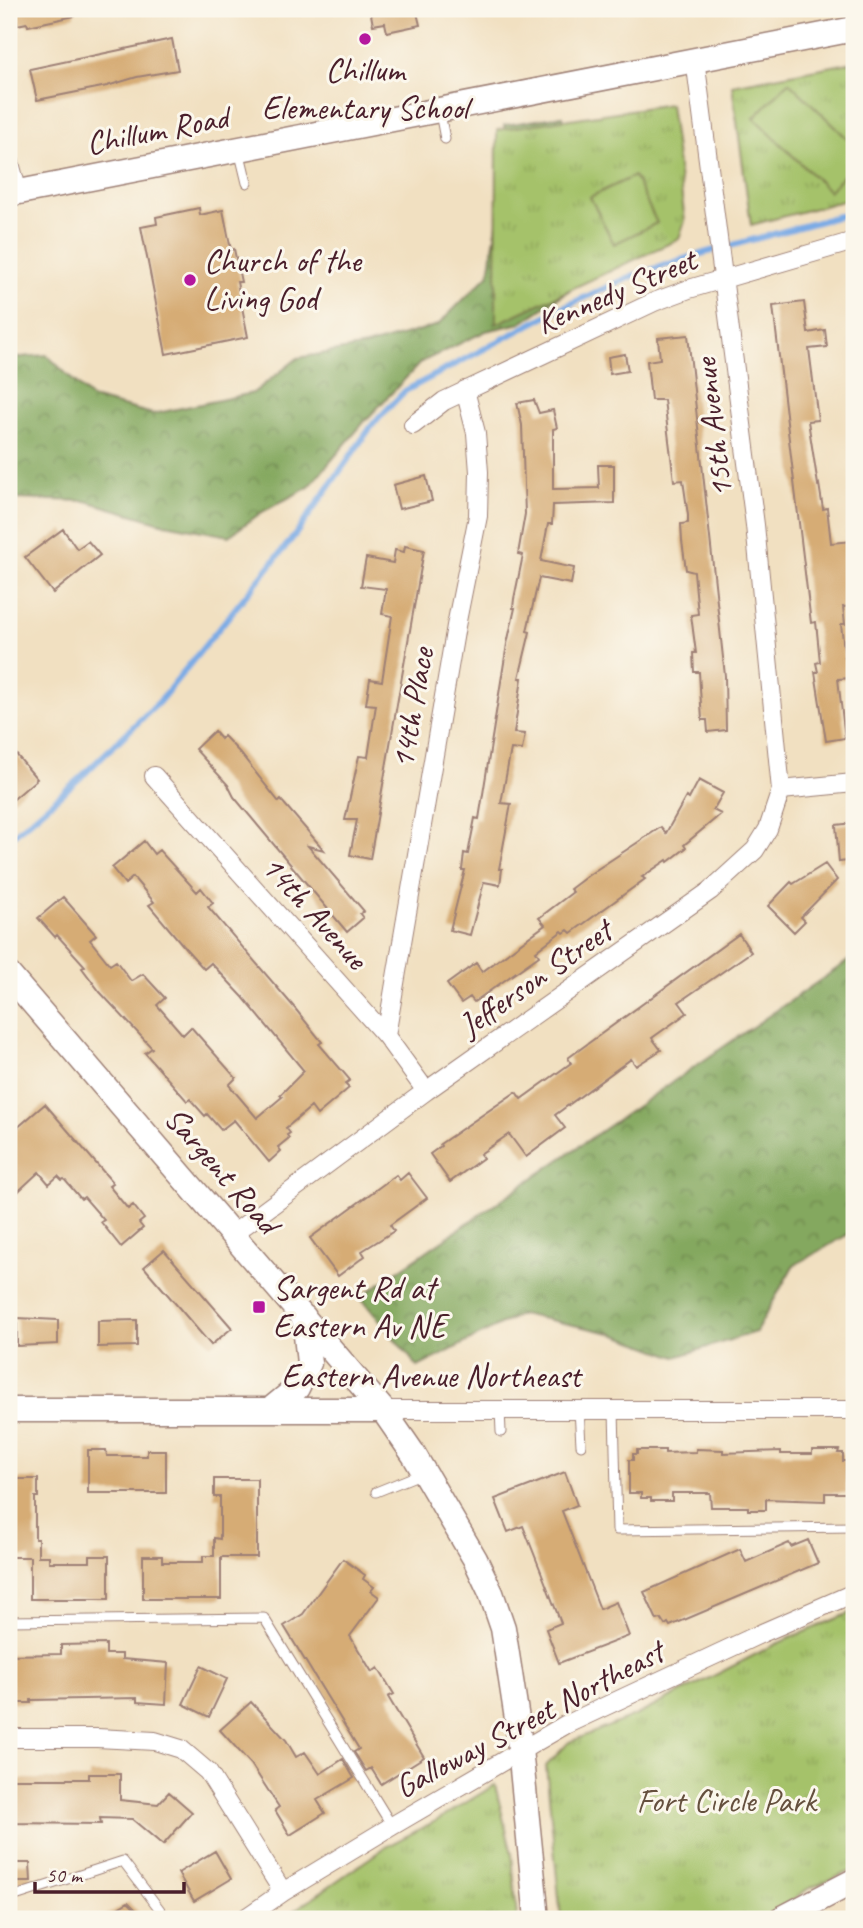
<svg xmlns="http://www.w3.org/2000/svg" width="863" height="1928" viewBox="0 0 863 1928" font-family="Caveat,sans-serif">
	<defs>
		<pattern id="forest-crowns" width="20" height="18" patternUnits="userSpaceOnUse" patternTransform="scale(1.75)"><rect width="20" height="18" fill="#84a85e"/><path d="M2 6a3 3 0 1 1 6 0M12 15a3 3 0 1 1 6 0" fill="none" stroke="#6e884e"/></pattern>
		<pattern id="park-tufts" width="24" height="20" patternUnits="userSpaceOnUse" patternTransform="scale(1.75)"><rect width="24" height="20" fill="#a5c26a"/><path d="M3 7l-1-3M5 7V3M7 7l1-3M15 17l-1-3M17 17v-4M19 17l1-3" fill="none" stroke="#90a65c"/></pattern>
	</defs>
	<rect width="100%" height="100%" fill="#fbf7ec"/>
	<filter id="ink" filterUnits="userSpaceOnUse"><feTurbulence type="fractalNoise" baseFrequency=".0143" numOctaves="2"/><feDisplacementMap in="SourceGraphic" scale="14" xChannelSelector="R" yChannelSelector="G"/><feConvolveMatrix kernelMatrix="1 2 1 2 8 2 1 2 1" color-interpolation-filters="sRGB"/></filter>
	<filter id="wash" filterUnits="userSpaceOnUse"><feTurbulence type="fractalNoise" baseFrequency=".00686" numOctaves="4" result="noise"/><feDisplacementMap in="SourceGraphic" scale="28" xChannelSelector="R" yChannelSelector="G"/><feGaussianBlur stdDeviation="1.57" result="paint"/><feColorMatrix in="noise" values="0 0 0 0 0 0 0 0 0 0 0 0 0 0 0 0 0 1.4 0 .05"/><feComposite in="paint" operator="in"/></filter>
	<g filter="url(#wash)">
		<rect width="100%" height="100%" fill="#f1e0c1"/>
		<path fill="url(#forest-crowns)" stroke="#676444" stroke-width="2" d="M563,116l39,152 -81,55 -35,8 -65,31 -57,60 -55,65 -47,25 -33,24 -64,-12 -79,-23 -73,-2 -4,-7v-134l38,-3 44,43 62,16 100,-21 45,-35 68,-12 72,-21 51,-51 16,-102 -1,-47z
			M854,957v274l-61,35 -37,66 -80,25 -65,-24 -90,-19 -103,53 -58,-70z"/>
		<path fill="url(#park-tufts)" stroke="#78704a" stroke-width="2" d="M854,62v136l-103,27 -19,-140z
			M670,104l15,117 -6,18 -183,85 1,-194z
			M854,1611v259l-46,19 -44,30h-203l-15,-153 23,-24 68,-27 139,-71z
			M495,1785l17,69 5,65h-235l105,-73 47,-24z"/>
		<path fill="#a5c26a" stroke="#78704a" stroke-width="2" d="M789,82l65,63v20l-25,26 -75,-73z
			M634,176l23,47 -43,21 -24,-47z"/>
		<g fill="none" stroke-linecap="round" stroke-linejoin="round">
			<path stroke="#7babe5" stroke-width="6" d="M9,839l72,-62 78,-75 136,-167 78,-111 32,-33 156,-83 74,-33 58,-19 161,-44"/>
		</g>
		<g id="blocks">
			<path fill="#d6ac75" d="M14,9h61v7l-47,10 -1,-3 -10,2z
				M370,9h46l4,16 -33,7 -2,-9 -12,2z
				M172,39l6,31 -41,7 -30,9 -70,14 -7,-31z
				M199,208l1,7 23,-5 8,40 3,-1 7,33h-4l11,55 -82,17 -25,-127 16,-3 -1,-7z
				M804,302l4,31 17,-3 2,17 -18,2 9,71 -10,1 10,64 1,-1 4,25 4,-1 4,35 23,-2v65l-11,1 2,17h-4l4,34h3l3,20 -13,1 7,59 -19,3 -11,-69h3l-2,-9 4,-1 -4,-40 -5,1 -38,-317z
				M688,335l37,341 1,54 -18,2 -1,-12h-5l-3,-48h-5l-1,-19h3l-5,-38 7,-1 -4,-42 -8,-2 -4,-29 -1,-17 7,-1v-8l-5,-35 -9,1 -10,-81h-13l-4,-39 13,-2 -2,-21z
				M625,354l3,17 -18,3 -2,-17z
				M534,400l5,13 14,-3 4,18 -4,1v60l46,-1 -1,-23h16v38l-61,2 -1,19h-4l-7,37 33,7 -3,16 -32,-6 -12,53 3,1 -11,46h3l-8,55 11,1 -3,16 -11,-1 -10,54 10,1 -12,65h3l-2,16 -16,-3 -14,53 -20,-5 15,-60h-3l2,-17 4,1 7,-36 4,1 28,-175 8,-36h-2l1,-9 9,-44 -5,-1 7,-40 -3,-89 -5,-22z
				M426,476l6,25 -33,8 -6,-24z
				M63,529l14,20 11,-8 12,14 -47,38 -28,-36z
				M405,546l19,4 -54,309 -20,-4 7,-35h-12l14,-64 9,1 8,-52 -10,-1 4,-25 12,2 10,-65 -10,-2 4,-25 -25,-3 5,-28 27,5 2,-13 9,2z
				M214,731l7,8 3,-3 17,18 38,48 2,-2 43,50 -16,-4 56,65 -4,3 3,4 -16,14 -113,-135 -6,-12 -33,-36z
				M9,746l28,33 -28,24z
				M699,780l24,13 -10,17 8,4 -37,31 2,3 -18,14 -1,-2 -25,17 3,2 -74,54 -3,-3 -4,3 -2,-2 -26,20 3,5 -65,46 -4,-5 -9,6 -14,-19 29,-21 6,9 63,-47 -6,-7 34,-26 -3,-3 20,-15 71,-47 5,6 20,-36 3,2z
				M854,823v37l-15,2 -3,-37z
				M144,841l10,13 5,-4 38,42 4,-4 12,15 -5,4 85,99 29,36 -3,2 31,36 -5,4 4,4 -32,27 -6,-8 -25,21 4,5 -3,2 2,3 -11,9 3,4 -12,11 -35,-42 -13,10 -14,-16 -2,2 -15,-17 -3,2 -42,-48 7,-5 -52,-56 -18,-24 3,-2 -28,-31 -2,2 -17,-19 25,-21 33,38 -6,5 20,25 6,-4 15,20 12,-7 22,24 -8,7 26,30 8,-8 45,51 -7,7 28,33 25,-21 -2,-2 24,-24 -61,-74 -32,-34 -7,6 -17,-19 -38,-45 5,-3 -21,-25 -8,7 -13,-16z
				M825,864l12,16 -36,37 4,4 -11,11 -26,-26 23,-24 2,2z
				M739,934l12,18 -72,50 8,11 -35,25 9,12 -25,16 -5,-7 -76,56 10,13 -39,29 -17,-23 -29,20 3,4 -33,24 -20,-28 11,-8 -1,-2 76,-52 5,7 50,-36 -3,-5z
				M45,1104l68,79 -4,3 19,23 5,-4 11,14 -5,4 4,5 -22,19 -20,-25 3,-2 -20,-23 -3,2 -17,-20 -2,1 -4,-4 -9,8 -10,-12 -30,28v-65z
				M408,1173l19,25 -37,27 4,6 -32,20 3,5 -27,20 -28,-38 86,-63 4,5z
				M164,1250l68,78 -21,17 -67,-78z
				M17,1318l41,2v24l-41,2z
				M137,1320v26l-39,1v-26z
				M696,1449l27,1v3l58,-2v3h31v-4h27l-1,3h5v8h3l1,32h-22v8l-59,-2v11h-18v-3h-37l-1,-14h-38v8h-21v-3h-10v-5h-12v-33h4v-6h4v-4h28v3l31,-1z
				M88,1450h18l1,6h40v-6h19v43h-78z
				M565,1472l12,33 -15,6 38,98 16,-7 13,34 -70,27 -13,-34 15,-6 -21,-54 -17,-43 -15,6 -13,-33z
				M9,1479h29v18h-3v42h3v17h11v6h41v-6h19v43h-79v-42h-21z
				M214,1479h43v78h-36v42h-78v-43h19v6h41v-6h11v-18l6,1v-42h-6z
				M808,1540l10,23 -148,63 -2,-3 -3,2 -4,-6 -4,1 -13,-28 96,-43 6,13 43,-19 2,4z
				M343,1559l22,16 -2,4 11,8 -3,4 8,6 -29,39 22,36 6,-4 16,26 -6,3 36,60 -43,27 -10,-16 -5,3 -12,-19 5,-3 -75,-123 19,-12z
				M106,1644v10h16v5l46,4 -2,41 -29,-2v-4l-106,2v3h-22v-48l52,-1v-9z
				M201,1666l26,13 -18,38 -26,-13z
				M251,1702l35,38 10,17 9,-5 15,22 23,-15 11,19 -37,22 8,13 -35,22 -15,-25 4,-3 -28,-43 -31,-34z
				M89,1774h31v26l38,4 11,-12 23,20 -29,33 -31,-26 -32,-1 1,6 -92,-1v-44h80z
				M215,1851l16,28 -37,22 -16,-28z
				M9,1863h21l1,19h-22z
				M128,1902l17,17h-45z"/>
		</g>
	</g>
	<g filter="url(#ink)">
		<use href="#blocks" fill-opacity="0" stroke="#9e8076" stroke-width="2"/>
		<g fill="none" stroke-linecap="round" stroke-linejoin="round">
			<defs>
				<path id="lane" d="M440,113l5,26
					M10,146l12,44
					M239,150l8,33
					M579,1409l2,36
					M500,1410l1,22
					M614,1410l3,120 237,-3
					M376,1492l47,-19
					M9,1621l255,-3 128,208
					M9,1898l114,-37 44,58"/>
				<path id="street" d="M413,425l31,-24 210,-99 35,-13 165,-48
					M154,776l232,260 40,55
					M781,790l73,-7
					M386,1036l70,-410 22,-110 1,-44 -3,-39 -11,-43
					M233,1234l193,-143 284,-200 45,-41 13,-21 13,-39 -26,-265 -60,-466
					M383,1410h471
					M9,1738h88l58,3 26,8 27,23 75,120
					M244,1919l39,-27 109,-66 173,-101 197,-92 92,-40"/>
				<path id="secondary" d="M9,194l845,-165
					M9,975l374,435 31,45 61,104 16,34 12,35 14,91 20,200
					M9,1410h374
					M270,1410l27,-22 12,-25 -5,-46
					M781,1919l73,-38"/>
			</defs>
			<use href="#lane" stroke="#9e8076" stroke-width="11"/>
			<use href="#street" stroke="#9e8076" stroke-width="20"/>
			<use href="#secondary" stroke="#9e8076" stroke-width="27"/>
			<use href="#lane" stroke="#fff" stroke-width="9"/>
			<use href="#street" stroke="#fff" stroke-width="18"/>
			<use href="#secondary" stroke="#fff" stroke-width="24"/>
		</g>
	</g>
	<g fill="#b5179e" stroke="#fbf7ec" stroke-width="2.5">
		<circle cx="365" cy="39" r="7"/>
		<circle cx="190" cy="280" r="7"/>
		<rect x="252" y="1300" width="14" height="14" rx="3.5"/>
	</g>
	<g text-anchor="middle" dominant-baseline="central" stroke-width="6" stroke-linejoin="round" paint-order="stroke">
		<g font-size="33" fill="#4a1f2b" stroke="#fbf7ec" text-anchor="start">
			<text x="365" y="70" text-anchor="middle">Chillum<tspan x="365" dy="38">Elementary School</tspan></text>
			<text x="204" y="261">Church of the<tspan x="204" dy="38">Living God</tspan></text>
			<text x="273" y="1288">Sargent Rd at<tspan x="273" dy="38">Eastern Av NE</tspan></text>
		</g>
		<g font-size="33" fill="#4a1f2b" stroke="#fbf7ec">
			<text transform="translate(157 130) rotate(-11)">Chillum Road</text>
			<text transform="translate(616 291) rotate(-23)">Kennedy Street</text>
			<text transform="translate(713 428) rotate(-97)">15th Avenue</text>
			<text transform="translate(412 708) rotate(-80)">14th Place</text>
			<text transform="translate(315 912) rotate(48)">14th Avenue</text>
			<text transform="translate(535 978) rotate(-35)">Jefferson Street</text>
			<text transform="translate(222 1170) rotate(49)">Sargent Road</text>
			<text x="431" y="1376">Eastern Avenue Northeast</text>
			<text transform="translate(529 1719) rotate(-28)">Galloway Street Northeast</text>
		</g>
		<g font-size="33" fill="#65503e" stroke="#fbf7ec">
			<text x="726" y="1801">Fort Circle Park</text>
		</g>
	</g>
	<rect width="863" height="1928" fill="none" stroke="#fbf7ec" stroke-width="35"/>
	<path d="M35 1882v10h149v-10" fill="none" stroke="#4a1f2b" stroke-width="3.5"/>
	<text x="46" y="1882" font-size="21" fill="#4a1f2b" stroke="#fbf7ec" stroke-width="5" paint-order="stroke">50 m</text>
</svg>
